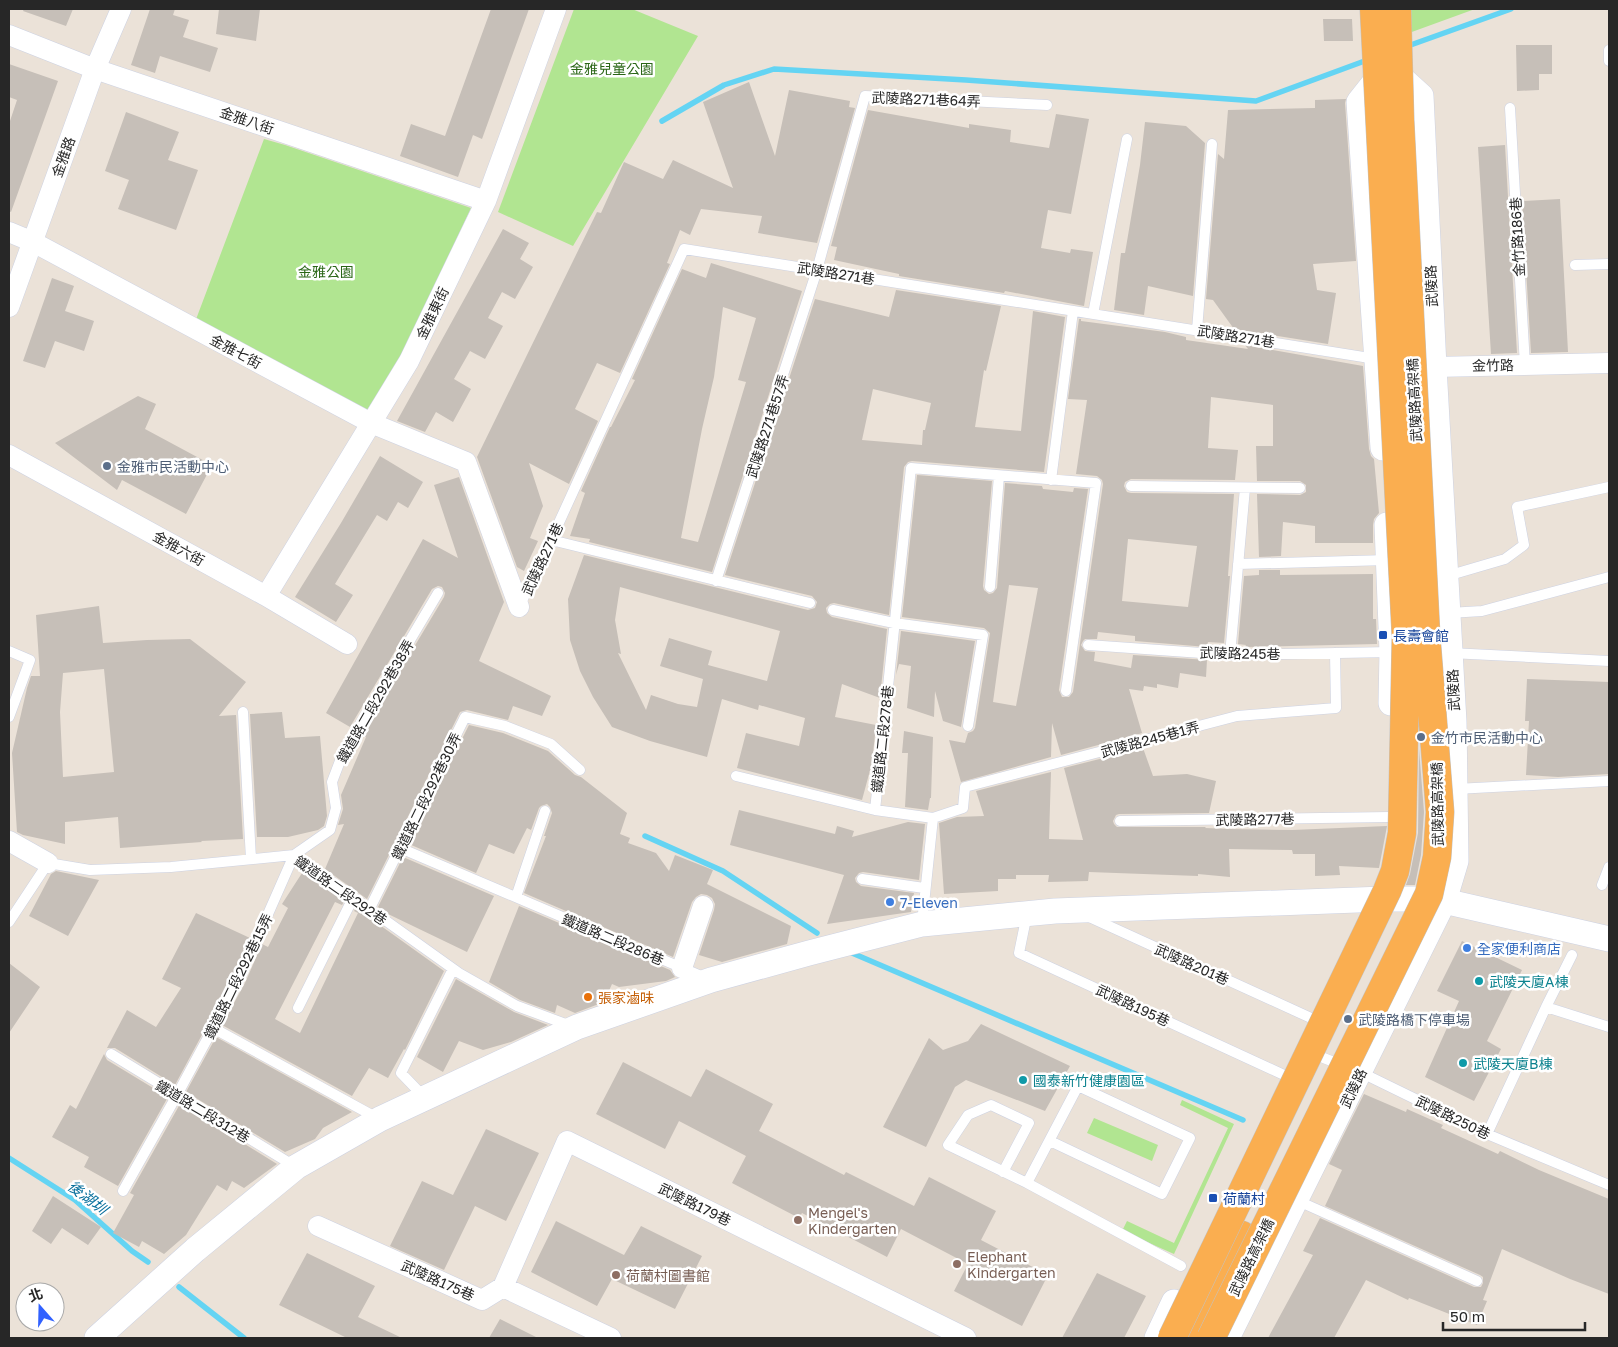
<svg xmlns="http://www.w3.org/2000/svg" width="1618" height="1347" viewBox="0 0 1618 1347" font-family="'Golos Text','Noto Sans TC',sans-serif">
	<rect width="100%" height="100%" fill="#ebe2d8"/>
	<path fill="#b1e591" d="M574,9h58l66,27 -125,210 -75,-34z
		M1409,9h66l-66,24z
		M264,139l21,6 186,63 -69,148 -35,54 -172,-88z
		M1182,1100l52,24 -60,130 -52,-23 5,-10 47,22 54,-115 -48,-23z
		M1094,1118l64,27 -6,16 -65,-28z"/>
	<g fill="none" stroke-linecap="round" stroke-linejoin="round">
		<path stroke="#64d4f3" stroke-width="5.5" d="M1405,47l106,-38
			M662,121l62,-36 50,-16 192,11 290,21 114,-42
			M645,836l78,35 94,62
			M852,953l391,167
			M9,1158l66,42 57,51 16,11
			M179,1287l65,51"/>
	</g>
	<path fill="#c6bfb8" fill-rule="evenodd" d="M24,9h49l-7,17 -43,-15z
		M150,9h25l-2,6 16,5 -6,17 35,11 -8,24 -50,-16 -5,17 -24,-8z
		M219,9h41l-4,32 -40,-7z
		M491,9h38l-47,130 -9,-4 -15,42 -58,-21 11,-32 34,12z
		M1323,19h29l1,22h-29z
		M1516,45h36v29h-13v16l-22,1z
		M9,64l49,17 -47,131 -2,-1v-87l8,-24 -8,-3z
		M749,82l26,74 14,-66 61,11 -1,6 6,1 -38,135 -59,-10 4,-17 -61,-7 -11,26 -10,-5 -13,33 3,1 -50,109 -23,-10 -22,46 23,12 -29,63 -40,-21 14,43 -13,32 8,3 -14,30 -7,-4 -40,-110 120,-245 4,1 23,-51 39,17 10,-19 60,28 -30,-86z
		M1346,99l-1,4 11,158 -43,3 4,26 19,3 -8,51 -94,-15 -21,-29 -7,-1 12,-145 6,5 4,-49 87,-2v-8z
		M868,110l101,18v-4l42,6 -1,12 39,6 7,-34 33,5 -18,95 -23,-4 -7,38 29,5 1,-4 22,3 -9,54 -79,-15 -1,2 -105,-17v-2l-65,-14 3,-13 -6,-1z
		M126,112l53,20 -11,28 30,10 -22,60 -58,-21 11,-29 -24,-9z
		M1145,122l41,4 19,17 -12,153 -45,-10 -4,29 -30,-5 7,-57h4l15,-88z
		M1505,145l12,208 -26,1 -13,-207z
		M1560,199l8,153 -37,1 -9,-152z
		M503,229l26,14 -9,16 13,8 -18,32 -13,-7 -14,26 15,8 -18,33 -15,-8 -16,28 17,10 -18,33 -17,-10 -11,20 -28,-11z
		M711,263l91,28 -90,281 -123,-30 1,-3 -20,-3 15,-43 -4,-2 29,-64h1l24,-47 -3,-1 50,-110 24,9zM723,307l33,11 -18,62 8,2 -48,160 -17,-4 21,-109 12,-52z
		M52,278l22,8 -9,25 29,10 -10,30 -29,-10 -10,27 -22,-7z
		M896,290l105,16 -15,65 -2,-1 -9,57 46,4 12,-120 32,6 -21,155 -132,-11 -4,1 -4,5 -15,148 -55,-12 -4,1 -4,4 1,5 5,4 55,12 -7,69 -38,-14 -7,33 41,8 -4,38 -10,37 -125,-32 9,-35 53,13 6,-28 -46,-13 -1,5 -36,-11 -15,58 -57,-16 -38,-14 -19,-30 -13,-26 -10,-31 -2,-41 16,-44 224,55 7,-2 2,-6 -5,-6 -87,-21 90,-276 74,18zM873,389l58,14 -6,27h-2l-1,15 -60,-5zM620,587l160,44 -13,50 -59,-16 4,-14 -43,-13 -9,28 43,13 -6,28 -19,-3 -27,-9 -5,15 -28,-57 3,1 -6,-34z
		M1079,319h2v2l84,11 21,5v3l62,9 -3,-4 118,21 6,83 2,7 3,3 5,54 -5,6 -1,6v18h-58v-17l-32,-4 -2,34 -22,1 -2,-63 43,1 6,-3v-7l-6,-4h-43l-1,-35h17v-41l-62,-8 -3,51 30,2 -3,30 -104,-1 -6,3 -1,4 3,6 4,1 103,1 -6,82h2l-6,67 -16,-1 -1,5 -72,-6v-5l-37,-4 -1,7h-12l-2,2 -2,4 4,6 10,1 -1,9 37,7 2,-13 74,5 -1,17 -26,-4 -2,15 -21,-4v4l-13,-2 -1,5 -14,-2 13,44 -3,1 -78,21 -9,-32 -1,34 -90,25 -12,-42 16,3 3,-10 5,-2 2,-3 15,-95 -6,-5 -82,-11 15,-142 75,6 -9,105 1,4 5,4 4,-1 4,-5 8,-105 37,3 1,3 30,3 1,-4 14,1 -29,201 3,7h7l4,-5 30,-208 -1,-4 -5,-4 -21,-2 11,-74 -19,-1zM1128,539l69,7 -9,61 -66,-6zM1009,585l29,3 -22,118 -23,-4z
		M138,396l18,8 -11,25 67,36 -26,49 -64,-34 -5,10 -62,-47z
		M380,456l43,26 -15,26 -10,-6 -11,19 -10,-6 -42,69 18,11 -17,27 -41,-25 46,-74z
		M459,477l45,125 -25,59 72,35 -9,20 -29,-10 -5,14 -41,-10 -7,2 -93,187 -42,-30 19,-45 -6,1 5,-16 -2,-14 25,-58 -4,-3 82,-137 1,-4 -3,-6 -4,-1 -6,3 -82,138 -24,-14 97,-174 35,19 -24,-73z
		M1259,570h21v5l93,-1v45h3l1,25 -132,3 1,-2 -8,-1 6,-68 15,-1z
		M99,606l4,37 44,-3 43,-1 56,43 -27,34 17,-1 7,124 -42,2 1,1 -82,6 -2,-31 -53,5v22l-42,-9 -6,-3 -5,-79 15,-65 4,-12h9l-4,-61zM104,669l10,103 -51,5 -3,-65 3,-39z
		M901,631l74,10 -14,86 -18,-6 -8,-30 -1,26 -27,-9 4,-42 -12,-2 -3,11z
		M1527,679l82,3v92l-51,3 -32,-2 3,-54h-4z
		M282,712l3,26 35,-2 7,80 -3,10 -6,4 -30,7h-31l-7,-123z
		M469,725l34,8 45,18 27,24 6,2 46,36 -7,21 10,4 -2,5 28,10 13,18 6,-16 38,15 -6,14 84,42 -4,18 -65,18 -23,-7 15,-45 1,-6 -3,-6 -5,-3 -6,-1 -5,3 -4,5 -19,55 -149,-64 22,-57h-2l8,-23 -2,-6 -3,-3 -6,2 -2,2 -8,22 -4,-2 -13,26 -25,-10 -13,29 -67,-29z
		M904,731l29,6 -2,61h-1l-2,12 -23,-3 3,-54h-6z
		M1143,748l10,28 34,-2 29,7 -7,32 -90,1 -3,1 -3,6 1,3 3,3h89l-1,1 24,1 63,1 95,-4 -8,42 -40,-2 1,9 -25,1v-22h-22l-1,-4 -63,-1 1,28 -32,-3v2l-109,-4 -1,9 -40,1 1,-7h-33v4h-18v12l-54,3 -5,-71 18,-6 27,-1 -8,-25 75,-19 -2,67 34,1 -19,-72z
		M1419,749l5,63 -3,43 -6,30h-9l4,-11 8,-41z
		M739,810l96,24 2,-8 17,5 -2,6 56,-15 17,2 -6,56 -56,-8 -4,1 -4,5 1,4 5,4 53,7 -3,19 -84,12 17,-49 -114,-30z
		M403,857l91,39 -27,56 -79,-38 -10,-7z
		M56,871l43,9 -31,56 -39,-20 22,-42z
		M302,873l17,10 1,-1 25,18 -3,5 -7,-3 -60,117 25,14 58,-120 -4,-2 2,-3 88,63 -39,79 -1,-1 -16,29 -19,-10 -17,28 -130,-71 23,-42 17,-39 6,3 20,-39 -6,-4z
		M519,906l151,64 5,7 -9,4 -47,6 -7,-3 -8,18 -29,11 -18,-8 -2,8 -35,-13 -31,-18z
		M196,913l54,25 -17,39 -58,108 -60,-37h-8l20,-38 29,17 25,-39 -19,-9z
		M1462,941l60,29 -35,71 14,8 -27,52 -49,-24 34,-76 -22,-10z
		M9,963l31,24 -31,46z
		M456,979l58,33 34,13 -37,17 -28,8 -24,-9 -16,31 -26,-15z
		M981,1024l89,42 -25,45 -79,-31 -11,7 -29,60 -43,-20 46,-89 14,12 25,-9z
		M216,1037l136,75 -29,16 -8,11 -30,13 -99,-60z
		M104,1054l3,6 61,37 -50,89 -34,-19 5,-10 -37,-20 18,-32 6,4z
		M623,1062l68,35 15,-28 67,35 -14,27 85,44 2,-3 68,34 15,-29 67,34 -15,29 67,35 -26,51 -68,-35 14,-27 -67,-35 -14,28 -85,-44 -3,5 -67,-35 14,-27 -67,-35 -14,28 -69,-35z
		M1364,1094l42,18 1,-3 36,16 -2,3 57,26 2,-3 39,19 70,29v95l-39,-15 -68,-30 -19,51 4,1 -10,24 -68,-27 -1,2 -42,-20 -32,58h-66l45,-83 -10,-4 17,-33 154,69h7l2,-4v-6l-3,-2 -155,-69 17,-36 -13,-6z
		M180,1104l97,60 -33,24 -12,-7 -5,10 -10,-6 -31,50 -22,19 -22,-13 -3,6 -26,-14 21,-38 -4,-2z
		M486,1129l53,24 -33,68 -31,-15 -31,64 -54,-24 32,-65 31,14z
		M53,1196l48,31 -13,18 -26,-17 -11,16 -19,-13z
		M556,1221l68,34 17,-29 61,30 -27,53 -63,-30 -15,27 -66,-34z
		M307,1253l68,33 -17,31 44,21h-55l-68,-33z
		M1097,1273l49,23 -22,42h-62z
		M500,1319l38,19h-49z"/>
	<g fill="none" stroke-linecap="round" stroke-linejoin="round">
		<defs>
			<path id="service" d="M1609,50v11
				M1510,108l15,257
				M1575,265l34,-1
				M1093,314l34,-175
				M1197,330l15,-186
				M1051,480l22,-169
				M1131,486l169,2
				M551,540l259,63
				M1238,564l150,-4
				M1447,576l58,-17 19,-14 -7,-38 92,-20
				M716,581l101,-311 48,-174 182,9
				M990,587l9,-111
				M520,605l31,-65 133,-291 692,110
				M833,610l61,13 89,12 -15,91
				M1449,613l33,-2 127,-34
				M1088,645l142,10 162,-3
				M9,651l21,9 -21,57
				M1450,653l159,8
				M1230,655l15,-167
				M243,712l8,147
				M736,776l139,34
				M1456,789l153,-8
				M933,818l30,-10 2,-21 272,-71 99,-8 -1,-55
				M1120,821l270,-4
				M400,848l306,130
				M862,879l62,9
				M1602,885l7,-18
				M516,897l29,-86
				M369,910l96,-193 40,9 46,18 29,26
				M1027,914l-8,39 265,122
				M1087,916l224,102
				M9,922l39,-59 42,7 81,-3 123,-12 165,118 58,33 54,20
				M922,923l11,-105 -58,-8 36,-342 185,15 -30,208
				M1546,1007l63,20
				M298,1008l55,-110
				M213,1028l166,91
				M1311,1053l33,13
				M111,1054l185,113
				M1360,1072l127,62 122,51
				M425,1098l-24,-25 52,-104
				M1487,1134l59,-127 26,-52
				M1050,1141l112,53 28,-56 -112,-52 -51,97 154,83
				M1003,1172l26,-49 -38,-18 -23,10 -20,30 79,38
				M123,1191l54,-96 62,-115 55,-125 36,-25 6,-22 -4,-26 11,-29 95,-160
				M1296,1200l181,81"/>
			<path id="minor" d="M9,35l86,34 391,132
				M9,232l24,10 338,181 95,39 53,145
				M9,307l86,-238 26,-60
				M1419,364l15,3 175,-4
				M9,455l257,141 81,48
				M266,596l143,-235 77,-160 70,-192
				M9,841l39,22
				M682,968l21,-62
				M318,1226l164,74 21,-13 108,51
				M503,1287l64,-146 399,197"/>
			<path id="tertiary" d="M1383,448l-24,-346 27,-34
				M1387,525l5,127 -1,51
				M97,1338l98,-88 101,-83 84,-48 197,-92 134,-47 98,-27 113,-29 133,-13 329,-12h42l18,2 165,38
				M1157,1338l17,-36
				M1227,1338l217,-437 12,-40 -2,-139 -20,-355 -13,-271 -33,-30"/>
			<path id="trunk" d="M1192,1338l50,-103"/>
		</defs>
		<use href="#service" stroke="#cdd2e2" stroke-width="11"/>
		<use href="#minor" stroke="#cdd2e2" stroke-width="21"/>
		<use href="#tertiary" stroke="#cdd2e2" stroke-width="26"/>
		<use href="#trunk" stroke="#c3c3c3" stroke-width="29"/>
		<use href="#service" stroke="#fff" stroke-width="10"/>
		<use href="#minor" stroke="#fff" stroke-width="20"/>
		<use href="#tertiary" stroke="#fff" stroke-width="25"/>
		<use href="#trunk" stroke="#faae50" stroke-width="28"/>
		<defs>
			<path id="trunk-bridge" d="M1172,1338l215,-447 8,-20 7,-38 4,-196 -32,-628
				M1211,1338l218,-444 8,-37 3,-45 -14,-178 -26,-514 -3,-111"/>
		</defs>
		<use href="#trunk-bridge" stroke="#c3c3c3" stroke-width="29" stroke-linecap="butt"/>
		<use href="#trunk-bridge" stroke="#faae50" stroke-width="28"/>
	</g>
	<g fill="#5c6f8a" stroke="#fff" stroke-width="2">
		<circle cx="107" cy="466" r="5"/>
		<circle cx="1421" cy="737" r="5"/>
		<circle cx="1348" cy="1019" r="5"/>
	</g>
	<g fill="#1a4fb4" stroke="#fff" stroke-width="2">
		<rect x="1378" y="630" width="10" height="10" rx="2.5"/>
		<rect x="1208" y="1193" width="10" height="10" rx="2.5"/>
	</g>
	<g fill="#3f7fe0" stroke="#fff" stroke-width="2">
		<circle cx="890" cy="902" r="5"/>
		<circle cx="1467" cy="948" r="5"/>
	</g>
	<g fill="#0f9aa8" stroke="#fff" stroke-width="2">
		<circle cx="1479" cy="981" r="5"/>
		<circle cx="1463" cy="1063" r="5"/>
		<circle cx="1023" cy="1080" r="5"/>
	</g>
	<circle fill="#e8710a" stroke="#fff" stroke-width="2" cx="588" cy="997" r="5"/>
	<g fill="#8d6e63" stroke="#fff" stroke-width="2">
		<circle cx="798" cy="1220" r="5"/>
		<circle cx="957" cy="1264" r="5"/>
		<circle cx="616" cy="1275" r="5"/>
	</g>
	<g text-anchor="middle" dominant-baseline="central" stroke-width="5" stroke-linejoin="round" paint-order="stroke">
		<g font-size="14" fill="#2a6616" stroke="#fff">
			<text x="612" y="68">金雅兒童公園</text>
			<text x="326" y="271">金雅公園</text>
		</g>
		<g font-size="14" fill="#272727" stroke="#fff">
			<text transform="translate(926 99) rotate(2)">武陵路271巷64弄</text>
			<text transform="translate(247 120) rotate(19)">金雅八街</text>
			<text transform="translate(63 157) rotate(-70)">金雅路</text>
			<text transform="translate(1517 237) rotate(-93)">金竹路186巷</text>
			<text transform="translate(836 273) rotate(9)">武陵路271巷</text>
			<text transform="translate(1431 286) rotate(-93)">武陵路</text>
			<text transform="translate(432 313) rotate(-64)">金雅東街</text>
			<text transform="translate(1236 336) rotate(9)">武陵路271巷</text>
			<text transform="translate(236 351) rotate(28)">金雅七街</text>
			<text transform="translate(1493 365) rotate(-1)">金竹路</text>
			<text transform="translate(1414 400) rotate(-93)">武陵路高架橋</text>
			<text transform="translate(767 426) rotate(-72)">武陵路271巷57弄</text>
			<text transform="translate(179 548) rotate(29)">金雅六街</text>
			<text transform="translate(542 559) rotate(-65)">武陵路271巷</text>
			<text transform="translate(1240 653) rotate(1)">武陵路245巷</text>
			<text transform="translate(1453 690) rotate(-93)">武陵路</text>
			<text transform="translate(375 701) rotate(-60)">鐵道路二段292巷38弄</text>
			<text transform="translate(882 739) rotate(-84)">鐵道路二段278巷</text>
			<text transform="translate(1150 739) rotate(-15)">武陵路245巷1弄</text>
			<text transform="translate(426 796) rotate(-64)">鐵道路二段292巷30弄</text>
			<text transform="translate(1437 804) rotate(-91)">武陵路高架橋</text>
			<text transform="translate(1255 819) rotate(-1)">武陵路277巷</text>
			<text transform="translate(341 890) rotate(35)">鐵道路二段292巷</text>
			<text transform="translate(613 939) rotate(23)">鐵道路二段286巷</text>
			<text transform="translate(1192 964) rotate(24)">武陵路201巷</text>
			<text transform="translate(238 976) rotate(-64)">鐵道路二段292巷15弄</text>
			<text transform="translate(1133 1005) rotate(25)">武陵路195巷</text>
			<text transform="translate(1353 1088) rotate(-64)">武陵路</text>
			<text transform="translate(203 1111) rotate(31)">鐵道路二段312巷</text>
			<text transform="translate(1453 1117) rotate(26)">武陵路250巷</text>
			<text transform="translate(695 1204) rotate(26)">武陵路179巷</text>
			<text transform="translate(1251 1257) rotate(-64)">武陵路高架橋</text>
			<text transform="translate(438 1280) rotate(24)">武陵路175巷</text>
		</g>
		<g font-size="14" fill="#4e5e75" stroke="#fff" text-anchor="start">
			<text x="117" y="466">金雅市民活動中心</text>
			<text x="1431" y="737">金竹市民活動中心</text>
			<text x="1358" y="1019">武陵路橋下停車場</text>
		</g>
		<g font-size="14" fill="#164399" stroke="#fff" text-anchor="start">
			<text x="1393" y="635">長壽會館</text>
			<text x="1223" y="1198">荷蘭村</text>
		</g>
		<g font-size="14" fill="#366cbe" stroke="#fff" text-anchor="start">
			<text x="900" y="902">7-Eleven</text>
			<text x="1477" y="948">全家便利商店</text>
		</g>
		<g font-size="14" fill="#0d838f" stroke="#fff" text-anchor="start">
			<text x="1489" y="981">武陵天廈A棟</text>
			<text x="1473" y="1063">武陵天廈B棟</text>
			<text x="1033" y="1080">國泰新竹健康園區</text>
		</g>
		<g font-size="14" fill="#c56008" stroke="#fff" text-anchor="start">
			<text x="598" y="997">張家滷味</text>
		</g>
		<g font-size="14" fill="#785e54" stroke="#fff" text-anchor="start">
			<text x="808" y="1212">Mengel's<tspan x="808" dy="16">Kindergarten</tspan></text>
			<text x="967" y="1256">Elephant<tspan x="967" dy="16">Kindergarten</tspan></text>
			<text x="626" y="1275">荷蘭村圖書館</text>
		</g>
		<g font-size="15" font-style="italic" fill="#076f9c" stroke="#fff">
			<text transform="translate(88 1197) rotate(38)">後湖圳</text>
		</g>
	</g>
	<rect width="1618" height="1347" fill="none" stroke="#272727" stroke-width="20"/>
	<g transform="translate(40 1307) rotate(340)"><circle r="24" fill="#ffffff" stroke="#a9a9a9"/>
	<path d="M0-4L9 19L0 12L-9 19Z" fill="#3161ff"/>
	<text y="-8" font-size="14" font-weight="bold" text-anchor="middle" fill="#272727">北</text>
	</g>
	<path d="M1443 1322v8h142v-8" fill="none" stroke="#272727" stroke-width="2.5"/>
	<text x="1450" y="1322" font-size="15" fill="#272727" stroke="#ffffff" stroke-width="4" paint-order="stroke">50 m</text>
</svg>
